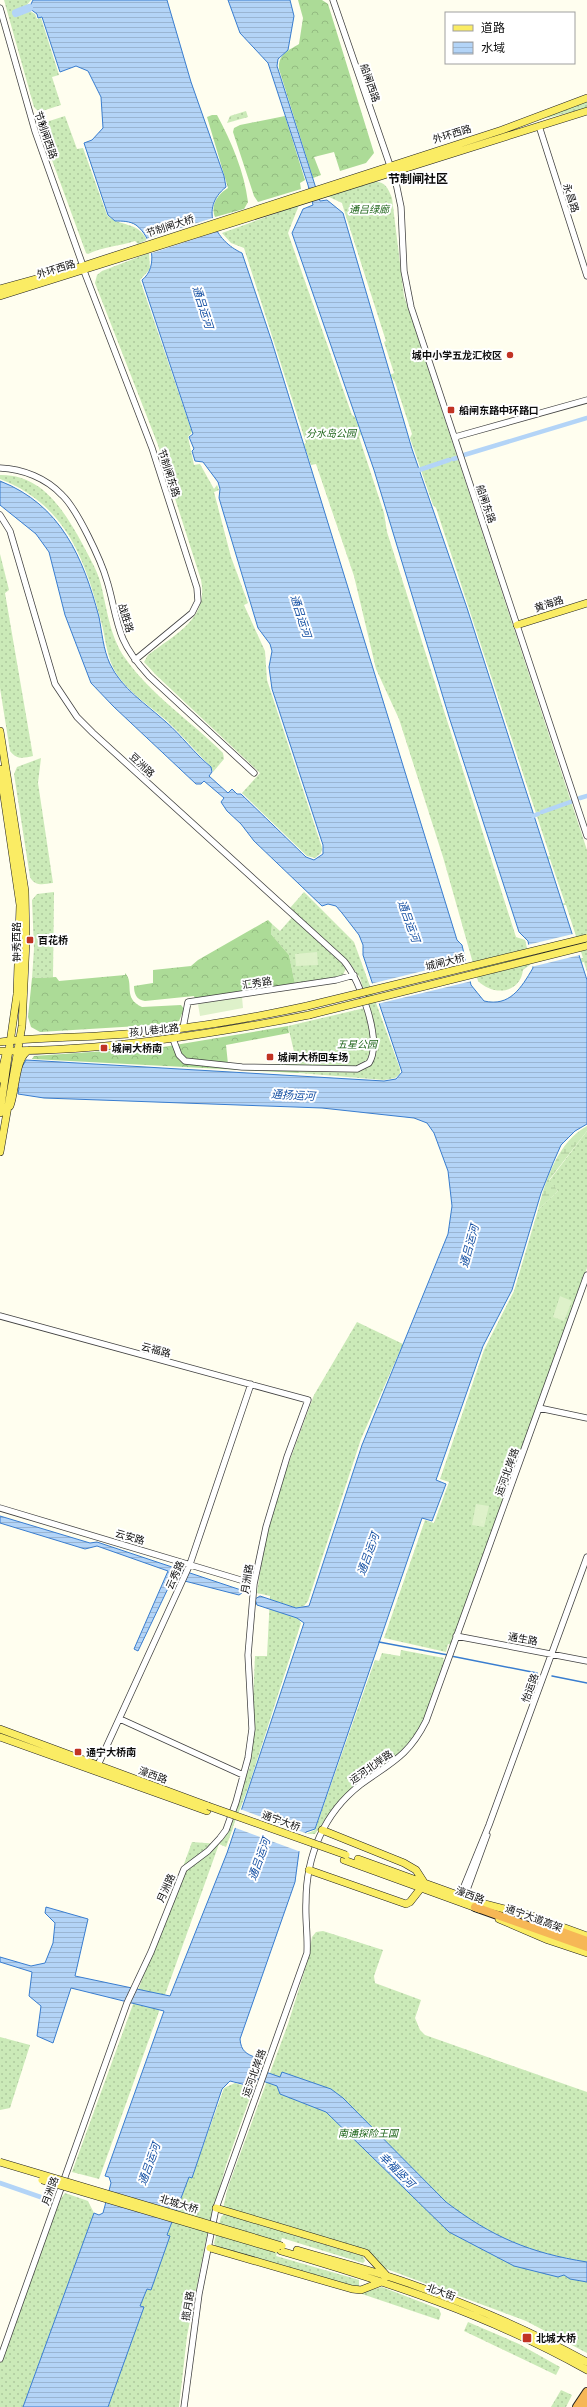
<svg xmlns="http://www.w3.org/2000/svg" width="587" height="2407" viewBox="0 0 587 2407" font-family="'Crimson Pro','Noto Sans SC',serif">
	<defs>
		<pattern id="grass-dots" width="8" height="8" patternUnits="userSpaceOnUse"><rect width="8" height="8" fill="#cbeab8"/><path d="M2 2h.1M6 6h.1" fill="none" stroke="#adc89d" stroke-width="1.8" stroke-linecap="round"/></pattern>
		<pattern id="forest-crowns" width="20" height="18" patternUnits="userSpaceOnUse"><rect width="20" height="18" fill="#acdb97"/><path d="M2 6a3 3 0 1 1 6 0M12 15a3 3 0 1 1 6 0" fill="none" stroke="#93bb81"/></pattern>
		<pattern id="wetland-marsh" width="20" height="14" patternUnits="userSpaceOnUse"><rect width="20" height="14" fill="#cbeab8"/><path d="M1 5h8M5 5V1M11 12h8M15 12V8" fill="none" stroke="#adc89d"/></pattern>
		<pattern id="water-rules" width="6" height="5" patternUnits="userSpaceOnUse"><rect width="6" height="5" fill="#b3d4f7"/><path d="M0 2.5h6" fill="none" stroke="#99b5d3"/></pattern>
	</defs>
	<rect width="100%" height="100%" fill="#fffeef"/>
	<path fill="url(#grass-dots)" d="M4,0h27l-5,6 -12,6v2l16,-3 5,3 2,5 4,-1 18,57 -7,2 9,28 -22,7 -5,-5z
		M587,102v6l-40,10 1,-2z
		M246,111l2,6 -21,6 3,-7z
		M65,116l12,33 6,-1 24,67c13,13 30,5 40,25l-9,4 -3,-3c-15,5 -34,6 -47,13l-2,-1 -45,-123 2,-7z
		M375,181c11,2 13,7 17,17l12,98 183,554v122l-3,-10 -7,2 2,-5 4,-1 -17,-53h-8l7,-2 -15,-44 -8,3 2,-4 6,-2 -114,-348 -3,-3 -23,-67 2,-4 -17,-52 -5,-7 4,-2 -10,-31 2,-1 -42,-131 -2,-7 -15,-7z
		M299,205l-11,28 64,182 3,2 6,17 -2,3 25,76 3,19 129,405 9,3 6,24 -8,6c-3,24 -30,26 -45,11l-35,-124 -44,-138 -23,-50 -22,-93 -38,-112 -5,1 -7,-21 2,-1 -62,-195 -13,-5 -9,-10z
		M149,253l1,16 -10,11 52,152 -4,5 6,28 6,-1 14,25 3,-4 2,5 -5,2 17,65 17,46 -4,2 21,46 2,29 55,168 -1,5 -6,5 -8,-2 -65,-63 18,-20 -104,-98 -12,-13 4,-7c27,-21 61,-36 53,-75l-43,-135 -63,-162 2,-8 5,-4z
		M0,475c43,-1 65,37 83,70 6,12 13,23 17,36 7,26 9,54 25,77 26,37 66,63 98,95l1,6 -11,13 -2,-5c-15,-15 -28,-31 -44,-46 -17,-15 -38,-28 -51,-48 -10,-17 -10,-34 -15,-52 -16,-63 -36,-117 -101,-142z
		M0,554l9,36 -4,3 28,163c-10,2 -16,4 -23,-5l-10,-63z
		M41,758l-3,25 15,100c-9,1 -18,4 -23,-6l-16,-103 3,-7z
		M54,892l-1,85 -21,1 2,-29 -2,-49 5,-6z
		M304,892l50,50 46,127v5l-5,4 -11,2 -85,-7 -11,-47 81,-19 -9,-29 -11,-16 -7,15 -47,7 -6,-29 -18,-21 1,-10 8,7 15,-17 -5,-6z
		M587,1131v137l-136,377 -3,-1 -2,8 -62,-14 41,-118 9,3 15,-41 -9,-3 44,-129 30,-59 24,-81 20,-19 -9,-10z
		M357,1322l46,22 -42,95 -53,162 -4,5 -5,1 -2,9 4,7 -52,162 -23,62 -7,-3 -120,335 -27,-7 120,-330 27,2c15,-18 17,-41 25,-62 1,-5 4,-10 6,-15l5,-111h12l3,-60 -13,-3 11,-74 46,-124z
		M401,1650l43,8 -1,2 2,1 -21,60 -8,14 -11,15 -57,42 -11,11 -22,31h-9l9,-4 60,-170 4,1 3,-8 18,3z
		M323,1931l60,19 -9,26 1,7 46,17 -6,18 5,12 5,5 162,57v261l-61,-32 -142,-53 -14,-15 -147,-45 5,-21 60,-163 19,-61 5,-26 4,-5z
		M0,2037l30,8 -20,63 -10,2z
		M235,2083l18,6 -27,76 -19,70 -20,101 -8,71h-71l35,-99 -3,-2 7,-17 3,1 20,-54 -3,-1 22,-58h3l32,-89z
		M65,2193l23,8 6,12 -71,194h-23v-48l54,-151z
		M224,2214l139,42 2,5 -2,2 -81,-25 -6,18 80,23 3,1v6l-2,1 -141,-40 -2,-4 7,-26z
		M382,2287l57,22 2,5 -2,6 -80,-27z
		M468,2322l51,22 41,23 -4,8 -92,-44z
		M561,2390l11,5 -6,12h-15z"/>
	<path fill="url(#forest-crowns)" d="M298,0h24l6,4 46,149 -8,10 -26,8 -6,-19 -20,5 7,18 -8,3 -34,-109c-1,-15 9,-18 20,-25l4,-26z
		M212,115h5c15,28 27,56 31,87l-4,7 -29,8c-5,-12 3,-23 13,-29l-21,-71z
		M285,116l20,64 -5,3 1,6 -43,13 -4,-6 -21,-64 1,-4 6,-3z
		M268,920l4,4 -1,10 18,21 6,29 -100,15 -1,-3 -49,5c-9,-1 -11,-8 -11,-15l19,-3v-13l38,-4 7,-6z
		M125,973c10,10 -3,25 17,34l39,-2 3,4 -5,12 -24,4 -115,7 -9,-5 -3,-10 4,-39 24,-1 3,4 66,-6z
		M288,1026l1,7 -63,12 2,19h69l2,9 -267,-14 2,-3 129,-9z"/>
	<path fill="url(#wetland-marsh)" d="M587,1126v5l-38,49 9,11 -20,19c8,-31 20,-68 49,-84z"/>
	<path fill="#def1ca" d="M317,952l1,13 -22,1 -1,-12z
		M242,997l1,11 -43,8 -2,-12z
		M560,1296l12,5 -8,20 -11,-4z
		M476,1504l13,2 -5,21 -12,-2z"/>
	<path fill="url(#water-rules)" stroke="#397dcf" d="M33,0h134l24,82 33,94 2,11c-27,21 -11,54 16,66l30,89 185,598 5,5 9,40 13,16c26,6 37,-13 49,-33l-5,-27 -9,-9 -69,-212 -76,-250 -82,-237 11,-24 10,-4 -5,-20 -40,-122 -28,-30 -12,-33h62l4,16 -6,34 -10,9 -1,7 43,135 7,-1 16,13 69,236 55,159 120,372v144l-12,7 -14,14 -8,18 -12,30 -29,97 -29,56 -47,134 10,4 -14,37 -10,-3 -107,311 -9,3 -7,20 -4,30 -55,157c1,12 6,15 17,19l3,12 20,7 2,-5 49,17 12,9 103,104c46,35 84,51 141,60v20l-17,-3 -6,-4 -6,2 -44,-11 -65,-34 -123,-120 -46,-18 -3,-8 -20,-7 -11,6 -16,-4 -8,8 -30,89 -3,-1 -22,58 3,1 -19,54 -4,-1 -7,17 4,1 -36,100h-85l71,-194 5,2 4,-2 8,-30 -2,-6 -4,-1 59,-165 -93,-23 -18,55 -16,-7 4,-30 -12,-10 3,-24 -32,-10v-5l31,9 14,-3 8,-20 2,-20 -10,-10 1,-6 42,12 -13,57 95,20 57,-143 77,-230 -7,-5 -40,-13 -2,-6 5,-3 36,12 13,-2 53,-161 86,-211 4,-28 -4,-35 -14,-38 -7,-10 -13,-5 -92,-10 -278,-10 -26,-4 1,-6 -19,-3v-21l22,3 4,-7 358,21 12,-2 6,-7 -39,-117v-10l-4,-10 -17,-22 -6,-7 -8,-2 -6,2 -68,-65 -13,-17 -14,-13 -6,-9 3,-4 -20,-17 -3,3h-5l-82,-77 -23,-24 -26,-68 -16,-63 -13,-18 -36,-29v-24c61,24 83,76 99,136 3,15 4,32 11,47 12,25 35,39 56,58 16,14 28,31 45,45l1,5 -3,4 19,17 4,-4 5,5h4l65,63 8,3 9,-6v-9l-51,-156 -3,-22 3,-16 -2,-7 -12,-16 -39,-130 1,-9 -2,-7 -15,-20 -8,-1 -3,-10 2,-2 -5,-12 4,-3 -51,-154c17,-13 10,-43 -6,-55 -6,-4 -14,-4 -21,-4l-7,-6 -24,-72 8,-3 11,-12 -2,-31 -13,-26 -12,-5 -16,6 -18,-55 -4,1 -1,-4 -8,-6z
		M0,1516l90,27 7,-1 144,48 1,3 -3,2 -66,-17 -35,73 -4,-2 34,-78 -71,-25 -12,3 -85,-26z"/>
	<path fill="#fffeef" d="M216,217l3,14 -70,23 -3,-15z
		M573,934l7,21 -49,12 -4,-22z
		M468,960l4,21 -95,23 -7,-20z
		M240,1809l68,25 -7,18 -68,-25z"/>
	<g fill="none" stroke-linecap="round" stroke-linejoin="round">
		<path stroke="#397dcf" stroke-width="1.5" d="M379,1642l69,13
			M451,1656l86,17
			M552,1676l35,7"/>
		<path stroke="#b3d4f7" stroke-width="4.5" d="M464,455l123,-37
			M453,459l4,-1
			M419,470l30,-10
			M580,798l7,-2
			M542,812l31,-11
			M533,816l5,-2
			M0,2183l52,18"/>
		<path stroke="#b3d4f7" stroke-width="8" d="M16,13l13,-5"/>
		<defs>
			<path id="minor" d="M333,0l63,183 5,24 3,64 7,36 176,529
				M0,8l35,123 48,135
				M539,126l48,150
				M84,271l68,177 45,140 1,13 -6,12 -57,47
				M455,437l132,-37
				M0,468c23,1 46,10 62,27 15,14 39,65 45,86 6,19 8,39 16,58 6,14 16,26 26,37l105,97
				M0,515l10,16 45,153 22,33 16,16 251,228c16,19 39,80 25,102l-12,6 -115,-2 -57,-6 -6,-6 -6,-16
				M183,1028l5,-26 148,-22 18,-5
				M0,1316l308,84 -21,57 -21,70 -12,57 -6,71 4,74 -4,29 -12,44 -10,28 -6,8 -12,13 -24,18 -33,83 -24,51 -127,356
				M539,1408l48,10
				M0,1508l254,76
				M456,1636l131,25
				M120,1719l123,56
				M98,1765l92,-201 61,-180
				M460,1896l29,-71 98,-268
				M464,1898l23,-63
				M184,2407l15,-113 17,-86 91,-255c1,-18 -2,-34 -1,-51 0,-46 18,-89 54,-117 30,-22 48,-28 66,-64l161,-446"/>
			<path id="major" d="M0,289l83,-23 419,-136 85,-32
				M0,296l587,-185
				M517,625l70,-22
				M0,731l25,160 1,50 -4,85 -22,126
				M0,769l20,136 -3,89 -17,119
				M0,1042c37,-5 75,-4 112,-7 66,-4 131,-15 195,-29
				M0,1051c104,0 207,-16 309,-36
				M0,1079l6,-25
				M10,1106c6,-15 5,-51 20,-56
				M0,1729l208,77
				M0,1737l207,74
				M322,1830l82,33 12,7 9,14
				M358,1859l119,43 55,14 55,20
				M344,1860l135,49
				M309,1870l97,34 4,-2 11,-14
				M499,1919l49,21 39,13
				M216,2208l150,45 21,23
				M210,2248l142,41 9,1 23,-9
				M297,2250c37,11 75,20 111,33 62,22 121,47 179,79
				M281,2251c107,31 208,64 306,119"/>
			<path id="highway" d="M475,1907l112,40
				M537,1923l50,18
				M577,2407l10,-15
				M584,2407l3,-6"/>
		</defs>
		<use href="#minor" stroke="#414141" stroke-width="7"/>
		<use href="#major" stroke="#1f1f1f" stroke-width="8"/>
		<use href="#highway" stroke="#1f1f1f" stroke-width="10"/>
		<use href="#minor" stroke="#fff" stroke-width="5.5"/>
		<use href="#major" stroke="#faec64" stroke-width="7"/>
		<use href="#highway" stroke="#f6b756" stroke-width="8"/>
		<defs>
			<path id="major-bridge" d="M307,1006l280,-68
				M309,1015l278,-69
				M208,1806l138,49
				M0,2162l282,84
				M42,2180l234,69"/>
		</defs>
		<use href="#major-bridge" stroke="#1f1f1f" stroke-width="8" stroke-linecap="butt"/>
		<use href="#major-bridge" stroke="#faec64" stroke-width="7"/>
	</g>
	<g fill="#c13323" stroke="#fff" stroke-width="1.5">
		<circle cx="510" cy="355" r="4"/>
		<rect x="447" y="406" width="8" height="8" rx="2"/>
		<rect x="26" y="936" width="8" height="8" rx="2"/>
		<rect x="100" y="1044" width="8" height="8" rx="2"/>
		<rect x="266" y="1053" width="8" height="8" rx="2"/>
		<rect x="74" y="1748" width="8" height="8" rx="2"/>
		<rect x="522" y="2333" width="10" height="10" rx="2"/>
	</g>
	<g text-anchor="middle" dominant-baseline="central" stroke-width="4" stroke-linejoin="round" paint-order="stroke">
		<g font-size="10" fill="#0e0e0e" stroke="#fff">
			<text transform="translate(370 83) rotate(71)">船闸西路</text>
			<text transform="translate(452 134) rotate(-17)">外环西路</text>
			<text transform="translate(46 135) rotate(71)">节制闸西路</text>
			<text transform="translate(571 198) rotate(72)">永昌路</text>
			<text transform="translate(170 226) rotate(-18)">节制闸大桥</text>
			<text transform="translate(56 269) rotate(-17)">外环西路</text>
			<text transform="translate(169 473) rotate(72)">节制闸东路</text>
			<text transform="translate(486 504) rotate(71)">船闸东路</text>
			<text transform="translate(549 604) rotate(-18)">黄海路</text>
			<text transform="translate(126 618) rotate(73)">战胜路</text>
			<text transform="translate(142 765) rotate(43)">豆洲路</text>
			<text transform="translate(16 942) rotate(-90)">钟秀西路</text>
			<text transform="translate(445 962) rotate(-14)">城闸大桥</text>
			<text transform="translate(257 983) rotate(-9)">汇秀路</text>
			<text transform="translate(154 1030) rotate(-6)">孩儿巷北路</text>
			<text transform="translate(156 1350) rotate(15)">云福路</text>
			<text transform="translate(507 1472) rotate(-70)">运河北岸路</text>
			<text transform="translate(130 1537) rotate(16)">云安路</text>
			<text transform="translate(175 1575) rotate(-66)">云秀路</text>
			<text transform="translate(247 1579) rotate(-81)">月洲路</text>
			<text transform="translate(523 1639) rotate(10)">通生路</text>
			<text transform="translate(530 1688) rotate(-70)">怡运路</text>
			<text transform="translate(371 1767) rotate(-35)">运河北岸路</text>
			<text transform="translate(153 1775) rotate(20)">濠西路</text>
			<text transform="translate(281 1821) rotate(20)">通宁大桥</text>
			<text transform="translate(166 1888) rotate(-66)">月洲路</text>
			<text transform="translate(470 1895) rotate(21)">濠西路</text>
			<text transform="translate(534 1918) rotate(20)">通宁大道高架</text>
			<text transform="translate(254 2073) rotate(-70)">运河北岸路</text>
			<text transform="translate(50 2191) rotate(-70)">月洲路</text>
			<text transform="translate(179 2204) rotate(17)">北城大桥</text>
			<text transform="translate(441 2292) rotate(20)">北大街</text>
			<text transform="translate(188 2306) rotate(-81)">揽月路</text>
		</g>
		<g font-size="10" font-style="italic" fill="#21671d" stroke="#fff">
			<text x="369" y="209">通吕绿廊</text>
			<text x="331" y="433">分水岛公园</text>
			<text x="357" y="1044">五星公园</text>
			<text x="368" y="2133">南通探险王国</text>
		</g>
		<g font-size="10" font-weight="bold" fill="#0e0e0e" stroke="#fff" text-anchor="start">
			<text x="502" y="355" text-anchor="end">城中小学五龙汇校区</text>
			<text x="459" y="410">船闸东路中环路口</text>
			<text x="38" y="940">百花桥</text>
			<text x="112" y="1048">城闸大桥南</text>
			<text x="278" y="1057">城闸大桥回车场</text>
			<text x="86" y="1752">通宁大桥南</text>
			<text x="536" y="2338">北城大桥</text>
		</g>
		<g font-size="11" font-style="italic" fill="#1550a3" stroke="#fff">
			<text transform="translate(203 307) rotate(72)">通吕运河</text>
			<text transform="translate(301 616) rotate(72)">通吕运河</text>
			<text transform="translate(409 921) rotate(70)">通吕运河</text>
			<text transform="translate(293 1095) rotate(3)">通扬运河</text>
			<text transform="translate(469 1246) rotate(-75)">通吕运河</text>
			<text transform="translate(368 1554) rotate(-70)">通吕运河</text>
			<text transform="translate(259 1859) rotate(-70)">通吕运河</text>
			<text transform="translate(149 2164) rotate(-70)">通吕运河</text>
			<text transform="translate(397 2170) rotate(45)">幸福竖河</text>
		</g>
		<g font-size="12" font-weight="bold" fill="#0e0e0e" stroke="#fff">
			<text x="418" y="179">节制闸社区</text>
		</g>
	</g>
	<rect x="445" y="12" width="130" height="52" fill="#ffffff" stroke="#9f9f9f"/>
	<rect x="453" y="25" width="20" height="6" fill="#faec64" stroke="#9f9f9f"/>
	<text x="481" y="32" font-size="12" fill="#0e0e0e">道路</text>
	<rect x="453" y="42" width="20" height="12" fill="url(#water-rules)" stroke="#9f9f9f"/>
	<text x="481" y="52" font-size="12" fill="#0e0e0e">水域</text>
</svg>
